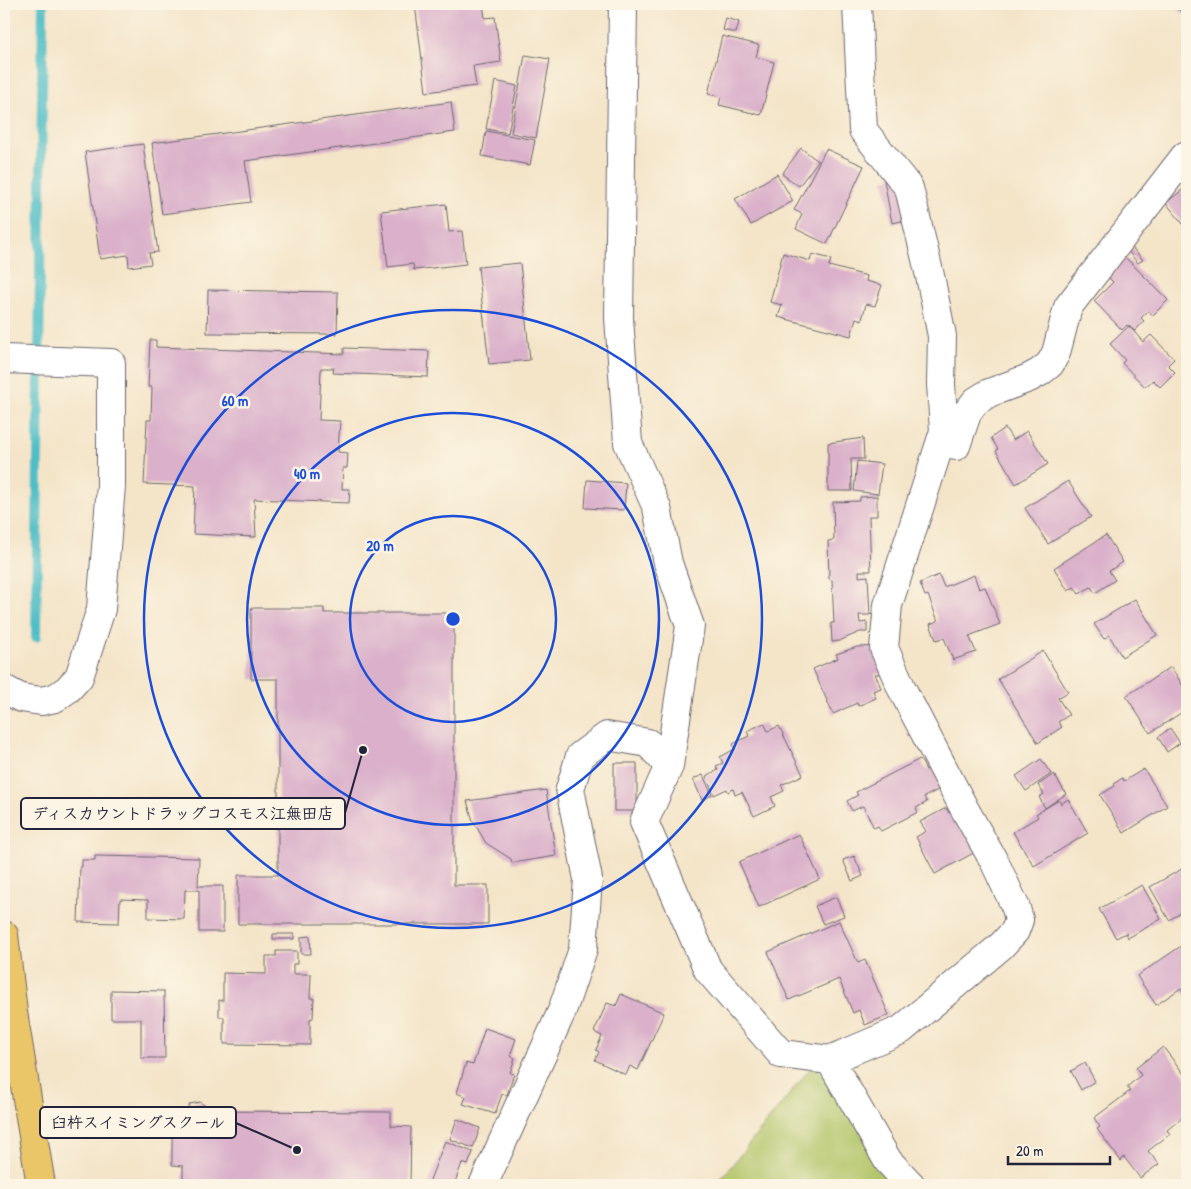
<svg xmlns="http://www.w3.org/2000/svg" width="1191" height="1189" viewBox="0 0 1191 1189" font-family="'Patrick Hand','Klee One',sans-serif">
	<rect width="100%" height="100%" fill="#fcf5e5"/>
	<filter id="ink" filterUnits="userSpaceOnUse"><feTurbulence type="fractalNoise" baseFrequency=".02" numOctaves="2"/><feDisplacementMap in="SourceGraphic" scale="10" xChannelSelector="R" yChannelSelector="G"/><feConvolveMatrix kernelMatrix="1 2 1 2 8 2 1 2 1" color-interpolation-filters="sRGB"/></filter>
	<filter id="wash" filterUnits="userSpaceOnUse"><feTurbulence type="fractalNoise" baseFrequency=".0096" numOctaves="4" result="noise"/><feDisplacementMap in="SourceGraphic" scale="20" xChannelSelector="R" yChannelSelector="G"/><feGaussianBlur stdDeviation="1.12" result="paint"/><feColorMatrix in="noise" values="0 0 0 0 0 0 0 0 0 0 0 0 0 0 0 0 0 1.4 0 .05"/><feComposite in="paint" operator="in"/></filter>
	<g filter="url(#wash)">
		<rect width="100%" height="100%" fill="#f4e5c9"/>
		<path fill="#b2c569" stroke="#6a7452" d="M813,1065l21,20 60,100h-178z"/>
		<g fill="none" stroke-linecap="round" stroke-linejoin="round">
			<path stroke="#50bec6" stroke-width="10" d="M36,637l7,-633"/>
		</g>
		<g id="blocks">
			<path fill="#dab0ca" d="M415,4h68l2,14 10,-1 6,45 -28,4 3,20 -50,6z
				M643,4h53v3h-53z
				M1171,4h16v12z
				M726,18l13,4 -3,11 -13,-3z
				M722,36l37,9 -3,12 18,5 -13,53 -42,-10 2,-8 -13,-3z
				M525,55l25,4 -14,79 -25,-5z
				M495,81l22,5 -9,47 -22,-4z
				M451,102l4,30 -210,29 6,41 -89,12 -10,-71z
				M486,131l49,9 -5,25 -48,-9z
				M143,144l15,108 -9,1 2,11 -22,3 -1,-12 -28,4 -15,-107z
				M801,148l17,13 -19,25 -17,-12z
				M826,149l38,17 -37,78 -31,-15 6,-15 -8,-4z
				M904,159l4,15 9,-1 6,33 -2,11 -29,6 -8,-43 7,-2 -3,-16z
				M777,174l16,27 -42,24 -16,-26z
				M1187,186v43l-21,-26z
				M446,204l3,28 13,-1 4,33 -52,6 -1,-6 -25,3 -7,-56z
				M1129,244l14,16 -5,3 -13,-15z
				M783,253l27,8 2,-7 19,5 -2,7 38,10 -1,5 16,4 -7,21 -9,-2 -4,16 -6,-2 -5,18 -73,-19 4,-12 -12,-3z
				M1124,256l44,44 -15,15 -5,-4 -7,7 3,3 -9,10 -8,-6 -5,5 -28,-29 19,-19 -7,-7z
				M520,263l10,97 -41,4 -11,-97z
				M208,290l130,2 -1,42 -130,-1z
				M1129,326l14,16 8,-7 23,24 -6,6 7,7 -15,15 -7,-7 -8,7 -23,-24 3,-3 -15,-16z
				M150,340h6v7l188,7v-6l85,3 -1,26 -95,-4 1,-5h-13l-2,52 21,1 -2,31 10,1 -1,15h-4l-1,21h8l-1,14 -95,-4 2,38 -63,-3 2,-48 -51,-2 3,-64h4l1,-33h-4z
				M1005,428l8,12 14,-9 21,33 -32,20 -20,-33 2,-2 -7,-11z
				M863,438l1,21h-13l1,32h-24v-48z
				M857,461l25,3 -4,30 -24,-3z
				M587,480l39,3 -2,27 -39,-2z
				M1068,481l23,36 -43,27 -23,-36z
				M877,496v20h-8l2,55h-12v6l9,-1 2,39h-11l1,8 7,-1v10h-7l-21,9 -7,1 -1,-19h3l-2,-43 -3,-1 -1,-38 6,-1 -1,-38 27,-1v-4z
				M1106,535l17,27 -14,9 6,9 -20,13 -4,-6 -12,7 -5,-7 -6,4 -14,-23z
				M939,575l5,12 30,-12 5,14 6,-2 15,37 -31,12 7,16 -23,8 -9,-22 -8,2 -6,-16 8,-3 -10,-26 -3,1 -5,-13z
				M1135,599l22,36 -35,22 -13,-22 -5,4 -10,-15z
				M251,608h73v5h130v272h34v39h-250v-49h40v-196h-27z
				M887,646l8,28h-20l6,14 -8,3 3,7 -18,8 -1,-3 -24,11 -20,-45 25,-11 -2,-4 21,-7z
				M1043,651l25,41 -10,6 11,17 -11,7 4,5 -24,16 -40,-64z
				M1171,667l16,25v17l-37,24 -24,-37z
				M764,723l4,8 11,-5 24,49 -22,10 3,6 -13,6 4,9 -21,10 -12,-24 -7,3 -2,-6 -5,3 -1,-3 -13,6 -8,-19 12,-6 -2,-4 7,-3 -3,-6 15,-8 -2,-5 16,-8 -2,-5z
				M1170,728l10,15 -13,9 -9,-15z
				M920,759l6,11 9,-5 11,21 -22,11 3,5 -11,6 2,4 -37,19 -3,-5 -4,2 -11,-22 -11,5 -5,-10 11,-6 -2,-3z
				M1041,759l10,15 -25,17 -10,-15z
				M614,763h23v48h-23z
				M1144,769l23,37 -43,27 -24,-38 15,-9 -1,-2 8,-6 2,3z
				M1054,774l12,20 -21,14 -6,-11 5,-3 -6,-9z
				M703,775l9,20 -10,5 -9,-21z
				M546,790l10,66 -44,7 -1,-4 -25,-16 -13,-22 -6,-20z
				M1068,799l20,34 -54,33 -21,-34 25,-15 -2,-3 23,-14 2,4z
				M946,808l3,5 8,-4 22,41 -44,24 -19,-37 10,-6 -6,-9z
				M799,834l21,45 -61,28 -20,-45z
				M95,856l104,2 -1,28h25v46h-24v-42h-14l-1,29 -36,-1v-18l-28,-1 -1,24 -41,-1 2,-55h2v-7h13z
				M854,856l9,20 -11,5 -9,-21z
				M1187,866v43l-18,11 -19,-33z
				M1142,885l19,34 -33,19 -2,-5 -10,5 -17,-29z
				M836,897l8,19 -21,8 -8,-18z
				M839,921l19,42 7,-3 24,55 -24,10 -6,-15 -6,3 -14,-34 -50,21 -21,-48z
				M273,934h21v5h-21z
				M310,936l1,18h-10v-17z
				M1181,946l6,10v37l-2,2 -4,-7 -25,17 -19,-29z
				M276,951h21v13h-4v10h18l-1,24h4l-1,20 -3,1v26l-86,-1v-27h-5v-17l4,1v-28l43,1v-18h10z
				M111,990l53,1 1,67h-24v-39h-30z
				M621,994l43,19 -26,57 -8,-4 -4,9 -31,-15 4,-8 -3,-2 6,-14 -8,-4 13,-29 9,3z
				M485,1028l31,11 -6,17 5,2 -5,15 4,1 -7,21 -5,-1 -7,20 -32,-10 3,-7 -9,-4 9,-30 7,2z
				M1163,1047l24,31v36l-20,16 3,4 -22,17 11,13 -19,14 -16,-21 -3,4 -24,-32 3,-2 -6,-9 36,-27 -3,-4 14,-12 -5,-7z
				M1085,1063l10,18 -14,9 -10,-19z
				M200,1102l7,5 3,4 181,1v14l20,1 -1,58h-227v-19l-11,-1v-31h11v-22h3l4,-8z
				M457,1119l23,9 -7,20 -23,-9z
				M445,1141l28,11 -5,13 -6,-2 -8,22h-26z"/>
		</g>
	</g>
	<g filter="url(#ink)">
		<use href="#blocks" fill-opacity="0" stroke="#6c666d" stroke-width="1"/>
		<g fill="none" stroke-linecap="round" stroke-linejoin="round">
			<defs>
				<path id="minor" d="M623,4l-4,314 9,125 29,65 11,55 22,63 -21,140 -25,56 64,148 73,84 49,6 58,101 23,24
					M4,359l107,4v123l-10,123 -18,56 -4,12 -11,12 -13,9 -14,3 -20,-3 -17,-9
					M942,444l14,2 12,-35 8,-10 13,-8 40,-15 11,-6 10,-8 6,-11 12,-46 117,-151 2,-1
					M830,1060l71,-30 100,-84 14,-15 4,-11 -3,-12 -21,-45 -31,-55 -62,-119 -18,-41 4,-43 56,-174 -3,-47 1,-48 -12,-60 -21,-88 -46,-58 -6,-126
					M483,1185l79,-174 21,-62 5,-70 -18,-90 10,-33 27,-20 41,7 21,23"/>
				<path id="trunk" d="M4,935l9,77 28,173"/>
			</defs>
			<use href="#minor" stroke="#6c666d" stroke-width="30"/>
			<use href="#trunk" stroke="#6c666d" stroke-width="30"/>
			<use href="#minor" stroke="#fff" stroke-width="28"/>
			<use href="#trunk" stroke="#eac669" stroke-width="28"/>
		</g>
	</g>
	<g fill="none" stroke="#1d4ed8" stroke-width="2.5">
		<circle cx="453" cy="619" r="103"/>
		<circle cx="453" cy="619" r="206"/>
		<circle cx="453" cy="619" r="309"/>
	</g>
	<circle cx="453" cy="619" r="8" fill="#1d4ed8" stroke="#fcf5e5" stroke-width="2.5"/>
	<g font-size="15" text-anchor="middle" font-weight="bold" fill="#1d4ed8" stroke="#fcf5e5" stroke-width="5" stroke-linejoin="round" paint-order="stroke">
		<text x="235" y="406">60 m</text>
		<text x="307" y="479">40 m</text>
		<text x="380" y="551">20 m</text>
	</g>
	<path fill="none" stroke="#22223b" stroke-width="2" d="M363 750L345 813M297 1150L236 1123"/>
	<g fill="#22223b" stroke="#fcf5e5" stroke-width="2">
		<circle cx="363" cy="750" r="5"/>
		<circle cx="297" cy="1150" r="5"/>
	</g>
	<g fill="#fcf5e5" stroke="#22223b" stroke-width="2">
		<rect x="21" y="798" width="324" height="31" rx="5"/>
		<rect x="40" y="1107" width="196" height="31" rx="5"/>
	</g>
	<g font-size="16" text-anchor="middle" font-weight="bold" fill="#22223b">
		<text x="183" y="819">ディスカウントドラッグコスモス江無田店</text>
		<text x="138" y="1128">臼杵スイミングスクール</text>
	</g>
	<rect width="1191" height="1189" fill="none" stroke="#fcf5e5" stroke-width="20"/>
	<path d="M1008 1156v8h102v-8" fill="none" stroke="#22223b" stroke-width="2.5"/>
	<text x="1016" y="1156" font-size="15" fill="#22223b" stroke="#fcf5e5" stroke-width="4" paint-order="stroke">20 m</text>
</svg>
